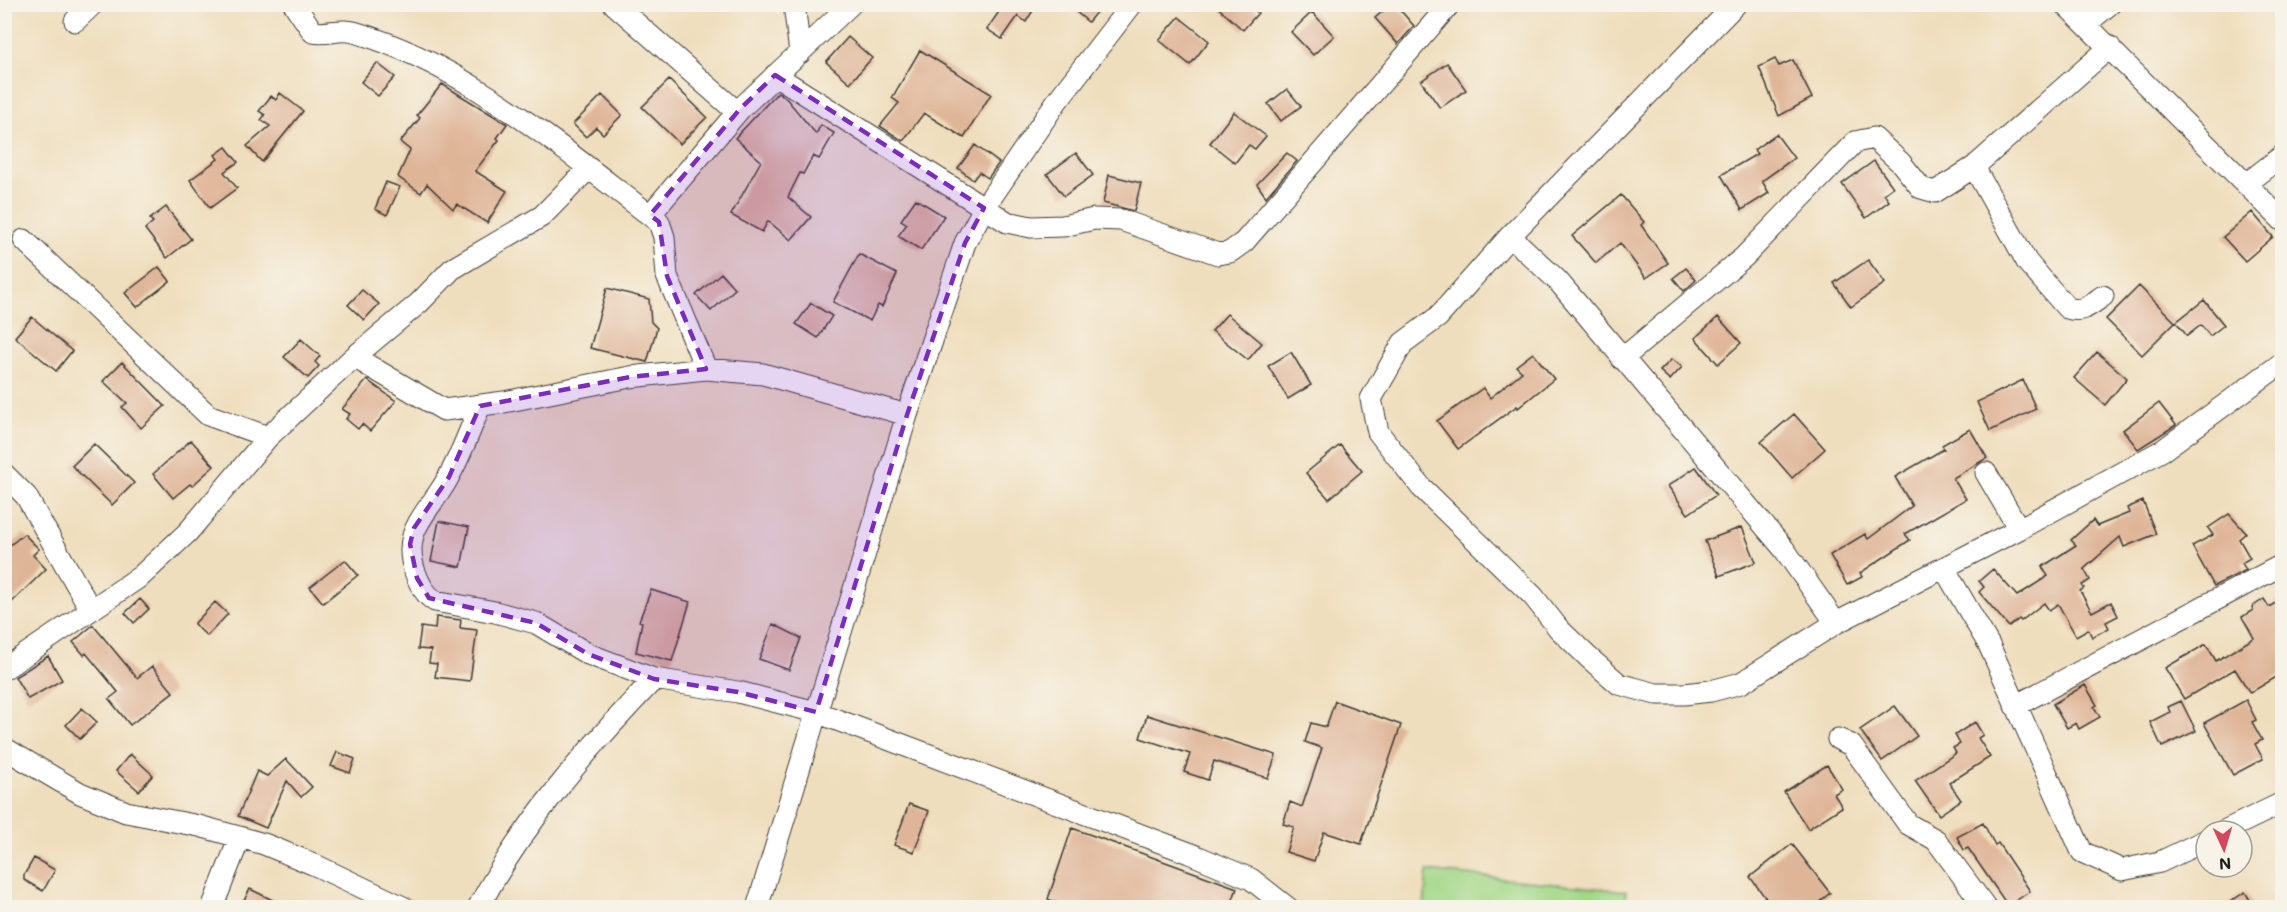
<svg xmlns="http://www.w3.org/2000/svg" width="2287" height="912" viewBox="0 0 2287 912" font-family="Mali,sans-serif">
	<rect width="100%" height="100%" fill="#f7f3e8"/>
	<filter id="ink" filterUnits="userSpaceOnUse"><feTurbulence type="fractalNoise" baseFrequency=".0167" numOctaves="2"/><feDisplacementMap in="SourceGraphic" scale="12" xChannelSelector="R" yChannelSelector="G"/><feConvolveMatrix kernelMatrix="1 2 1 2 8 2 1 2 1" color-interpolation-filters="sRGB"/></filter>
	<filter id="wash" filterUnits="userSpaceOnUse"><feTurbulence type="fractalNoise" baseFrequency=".008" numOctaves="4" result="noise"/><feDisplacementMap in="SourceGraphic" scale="24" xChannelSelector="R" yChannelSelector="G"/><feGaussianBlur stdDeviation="1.35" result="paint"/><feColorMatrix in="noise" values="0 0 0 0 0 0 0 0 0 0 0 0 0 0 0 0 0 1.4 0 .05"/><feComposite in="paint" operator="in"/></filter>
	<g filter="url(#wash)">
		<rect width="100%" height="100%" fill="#efdebd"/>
		<path fill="#a3d889" stroke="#607a52" stroke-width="1.5" d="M1427,871l199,20 -1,16h-201z"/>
		<g id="blocks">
			<path fill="#dfb598" d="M1001,4h36l-11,18 -8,-6 -16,23 -15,-10 16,-23z
				M1067,4h36l-15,18z
				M1214,4h34l10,9 -15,17z
				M1391,4h4l19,22 -16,18 -23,-26z
				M1312,12l22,24 -21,19 -22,-23z
				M1179,17l30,24 -19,24 -31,-25z
				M848,37l24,21 -22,25 -24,-21z
				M920,50l71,44 -27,44 -40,-25 -21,28 -23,-15 19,-23 -7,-5z
				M1775,59l4,7 14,-6 19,38 -33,18 -20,-49z
				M377,63l18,14 -17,19 -17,-14z
				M1447,63l19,27 -26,18 -19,-27z
				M669,80l38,37 -27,27 -38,-37z
				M442,84l65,40 -10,14 2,2 -24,31 32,20 -20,32 -30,-19 -4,5 -26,-25 -6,9 -23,-16 12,-27 -10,-8 20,-24 -3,-3z
				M1287,89l14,17 -20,15 -13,-17z
				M778,92l7,5 31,37 5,-9 13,8 -15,26 -6,-3 -10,18 -3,-1 -12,24 23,20 -20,23 -23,-19 -6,11 -31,-17 30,-54 -26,-23z
				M280,93l23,18 -41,51 -15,-16 23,-20 -9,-6 4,-5 -6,-4 12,-15 5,4z
				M602,95l20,20 -19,19 -7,-7 -10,10 -13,-13z
				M1234,112l32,24 -11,13 -6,-4 -14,18 -25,-20z
				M1776,134l18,24 -32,23 7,12 -27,17 -21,-35 36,-21 -3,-4z
				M975,145l24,18 -11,15 -9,-6 -6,8 -15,-12z
				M226,147l12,15 -14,10 13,16 -27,20 -20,-28 28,-21 -3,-4z
				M1076,153l17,22 -29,21 -17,-22z
				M1287,153l10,8 -31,36 -9,-13z
				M1874,161l19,26 -9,7 5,7 -23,17 -24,-34z
				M1109,175l32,8 -7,28 -31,-8z
				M386,182l14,5 -13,28 -12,-6z
				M1621,195l23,27 -3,3 27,38 -22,15 -26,-35 -24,20 -24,-27z
				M916,199l28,17 -23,34 -23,-14 9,-12 -6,-4z
				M166,207l25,32 -24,19 -22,-29 8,-7 -3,-3z
				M2252,212l21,25 -28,24 -22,-24z
				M859,254l38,20 -15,33 -4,-2 -8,16 -37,-19z
				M1868,260l17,23 -34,24 -17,-24z
				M159,267l11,14 -33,26 -12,-14z
				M1686,268l10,12 -12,11 -11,-13z
				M721,273l14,16 -24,22 -15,-16z
				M2139,286l36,36 -33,33 -36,-36z
				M607,288l42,11 2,23 6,6 -10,34 -57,-14z
				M362,290l17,14 -15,16 -16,-15z
				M2204,300l20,25 -14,11 -9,-11 -14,11 -11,-14z
				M811,303l21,13 -14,22 -22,-14z
				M1227,314l35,29 -14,17 -36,-29z
				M32,317l40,34 -16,20 -41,-34z
				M1718,317l23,26 -23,21 -23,-26z
				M301,339l19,17 -5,6 4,4 -11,12 -24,-21z
				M1291,352l20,33 -23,14 -20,-33z
				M2097,352l30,26 -22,27 -31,-27z
				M1533,353l21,26 -36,29 -1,-2 -59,43 -21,-28 46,-33 7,10 32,-26 -6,-6z
				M1672,359l10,8 -12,13 -10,-9z
				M122,362l43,44 -24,22 -19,-21 5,-4 -24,-22z
				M367,380l29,21 -26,30 -8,-7 -4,5 -12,-10 4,-5 -8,-5z
				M2023,380l13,29 -46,22 -13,-29z
				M2159,403l17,22 -38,24 -15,-19z
				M1794,414l31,35 -33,29 -31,-36z
				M1970,429l17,29 -34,20 13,21 -61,35 5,6 -50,33 2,4 -15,8 -17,-30 35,-21 3,5 44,-33 -17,-29 49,-28 -2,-4z
				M191,440l23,26 -22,20 -2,-2 -17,14 -20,-24z
				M94,444l40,39 -22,22 -40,-39z
				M1340,445l22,26 -33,28 -23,-26z
				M1696,467l20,28 -28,19 -20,-28z
				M2143,501l13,33 -32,13 -4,-10 -36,32 6,11 -8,5 2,3 -4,3 12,21 19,-10 7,14 -12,6 3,6 -17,9 -4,-8 -12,7 -18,-32 -9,6 -5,-7 -23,18 -2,-2 -10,8 -30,-35 5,-5 -5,-6 14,-12 24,27 31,-20 -6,-9 34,-22 -5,-5 22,-20 4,6 32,-13 -2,-5z
				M2229,514l17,19 -7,6 11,19 -8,5 4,7 -32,16 -22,-40 21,-11 -5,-7z
				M439,521l30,6 -8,40 -30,-6z
				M1742,527l14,35 -37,14 -14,-35z
				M24,534l15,15 -6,6 13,14 -35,34 -7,-7v-46z
				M345,560l13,15 -35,28 -13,-16z
				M651,590l39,12 -18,59 -36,-9 6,-30 -3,-1z
				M2283,598v75l-33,20 -15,-24 -51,30 -19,-31 41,-24 10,17 38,-23 -12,-21 11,-7 -1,-3 12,-8 5,8z
				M140,599l9,10 -15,14 -9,-10z
				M215,602l13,12 -21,22 -13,-12z
				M436,617l25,3 -1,8 17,2 -7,51 -35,-4 2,-13 -8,-1 2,-13 -13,-1 3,-22 14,2z
				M773,624l28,14 -12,32 -30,-11z
				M93,625l44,53 15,-12 21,26 -43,33 -21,-26 9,-7 -32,-39 -2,2 -11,-13z
				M48,656l14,24 -34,19 -13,-22z
				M2085,685l12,20 -3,2 6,10 -21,12 -3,-6 -9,5 -14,-24z
				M2246,700l10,20 -4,2 10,18 -7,4 8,15 -30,16 -29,-52z
				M1335,701l66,24 -40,119 -37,-12 -10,29 -28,-9 8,-25 -11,-3 7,-22 12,5 20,-59 -17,-6 6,-19 15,4z
				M2181,701l15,30 -34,16 -12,-25 20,-10 -2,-5z
				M1895,706l22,30 -35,25 -22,-31z
				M82,708l15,14 -17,17 -14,-14z
				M1147,715l129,40 -8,23 -54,-17 -6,19 -24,-8 6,-18 -50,-16z
				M1975,722l8,13 -5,3 12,19 -41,26 12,17 -22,15 -24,-34 41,-28 -3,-5 7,-4 -5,-9z
				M337,752l18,7 -5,14 -19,-7z
				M130,754l23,21 -14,16 -23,-20z
				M286,759l26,28 -11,10 -14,-16 -21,47 -28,-12 19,-45 10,5z
				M1827,765l15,24 -8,5 8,13 -34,22 -24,-37z
				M909,804l20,7 -15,41 -20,-7z
				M1983,823l12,22 3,-2 32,48 -22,15 -40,-58 -4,2 -7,-13z
				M1072,828l165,60 -7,20h-160l-22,-9z
				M1792,844l38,49 -18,15h-39l-23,-31z
				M34,858l21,12 -12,21 -19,-11v-5z
				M250,889l39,19h-49z
				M2245,892l10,16h-34z"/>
		</g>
	</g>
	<g filter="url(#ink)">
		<use href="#blocks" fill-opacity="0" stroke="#3c3934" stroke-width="1.5"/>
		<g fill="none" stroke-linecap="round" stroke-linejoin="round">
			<defs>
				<path id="minor" d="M294,4l19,28c14,3 27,-4 41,0 112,32 213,121 305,190l5,15 3,39 39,93
					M614,4l123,108
					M794,4l6,49
					M2065,4l217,216
					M75,21l18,-17
					M2086,24l24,-20
					M775,75l232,147 24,5 32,-1 31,-7 27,1 97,34 12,-2 14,-10 206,-238
					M1974,167l53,95 40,46c16,5 23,-3 36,-12
					M2246,184l36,-28
					M650,215l90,-106 111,-105
					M1510,236l226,-232
					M24,240l184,175 60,22
					M354,357l90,53 60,-8 126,-25 76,-8 57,5 144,41
					M1622,359l122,-102 111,-115 19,-4 27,25 20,25 14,4 39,-25 136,-120
					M480,406c-10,24 -19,49 -32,72 -18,34 -48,51 -33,94 4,11 10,23 20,29l60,11 41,11 52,31 66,25 84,13 78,20 373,141 62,26 37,29
					M1986,473l33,56
					M4,474l22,22 65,114
					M1944,568l45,77 93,207 40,18 38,-8 46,-22
					M1836,623l-52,-74 -226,-268 -48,-45 -72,81 -35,26 -32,56 7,33 43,55 112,109 26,33 29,28 31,27 37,10h28l27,-3 30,-8 95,-60 183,-94 144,-79 119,-87
					M4,669l137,-93 47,-44 80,-95 86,-80 65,-54 33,-34 90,-53 46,-47
					M2015,706l267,-141
					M1838,739l13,6 57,79 28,16 50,68
					M4,748l76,45 46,19 73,14 65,18 49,20 92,44
					M2224,831l58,-28
					M212,908l28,-71
					M478,908c46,-86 109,-159 176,-229
					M757,908l150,-493 58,-172 19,-35 73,-107 75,-97"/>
			</defs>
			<use href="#minor" stroke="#3c3934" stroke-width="23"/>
			<use href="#minor" stroke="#fff" stroke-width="21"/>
		</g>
	</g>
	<path fill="#7b2cbf" fill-opacity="0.2" stroke="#7b2cbf" stroke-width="4.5" stroke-dasharray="12 8" stroke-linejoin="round" d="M775,75l209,133 -19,35 -58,172 -91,297 -78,-20 -84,-13 -66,-25 -52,-31 -107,-25 -12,-20 -7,-34 4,-16 35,-51 31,-71 150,-29 76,-8 -39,-93 -8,-54 -9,-7 90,-106z"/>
	<rect width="2287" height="912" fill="none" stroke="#f7f3e8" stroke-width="24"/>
	<g transform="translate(2224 849) rotate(176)"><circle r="28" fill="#f7f3e8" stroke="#9f9d96" stroke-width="1.5"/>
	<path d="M0-4.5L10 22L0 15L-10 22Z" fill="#d1495b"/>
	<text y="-9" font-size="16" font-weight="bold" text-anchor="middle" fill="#1c1c1c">N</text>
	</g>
</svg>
